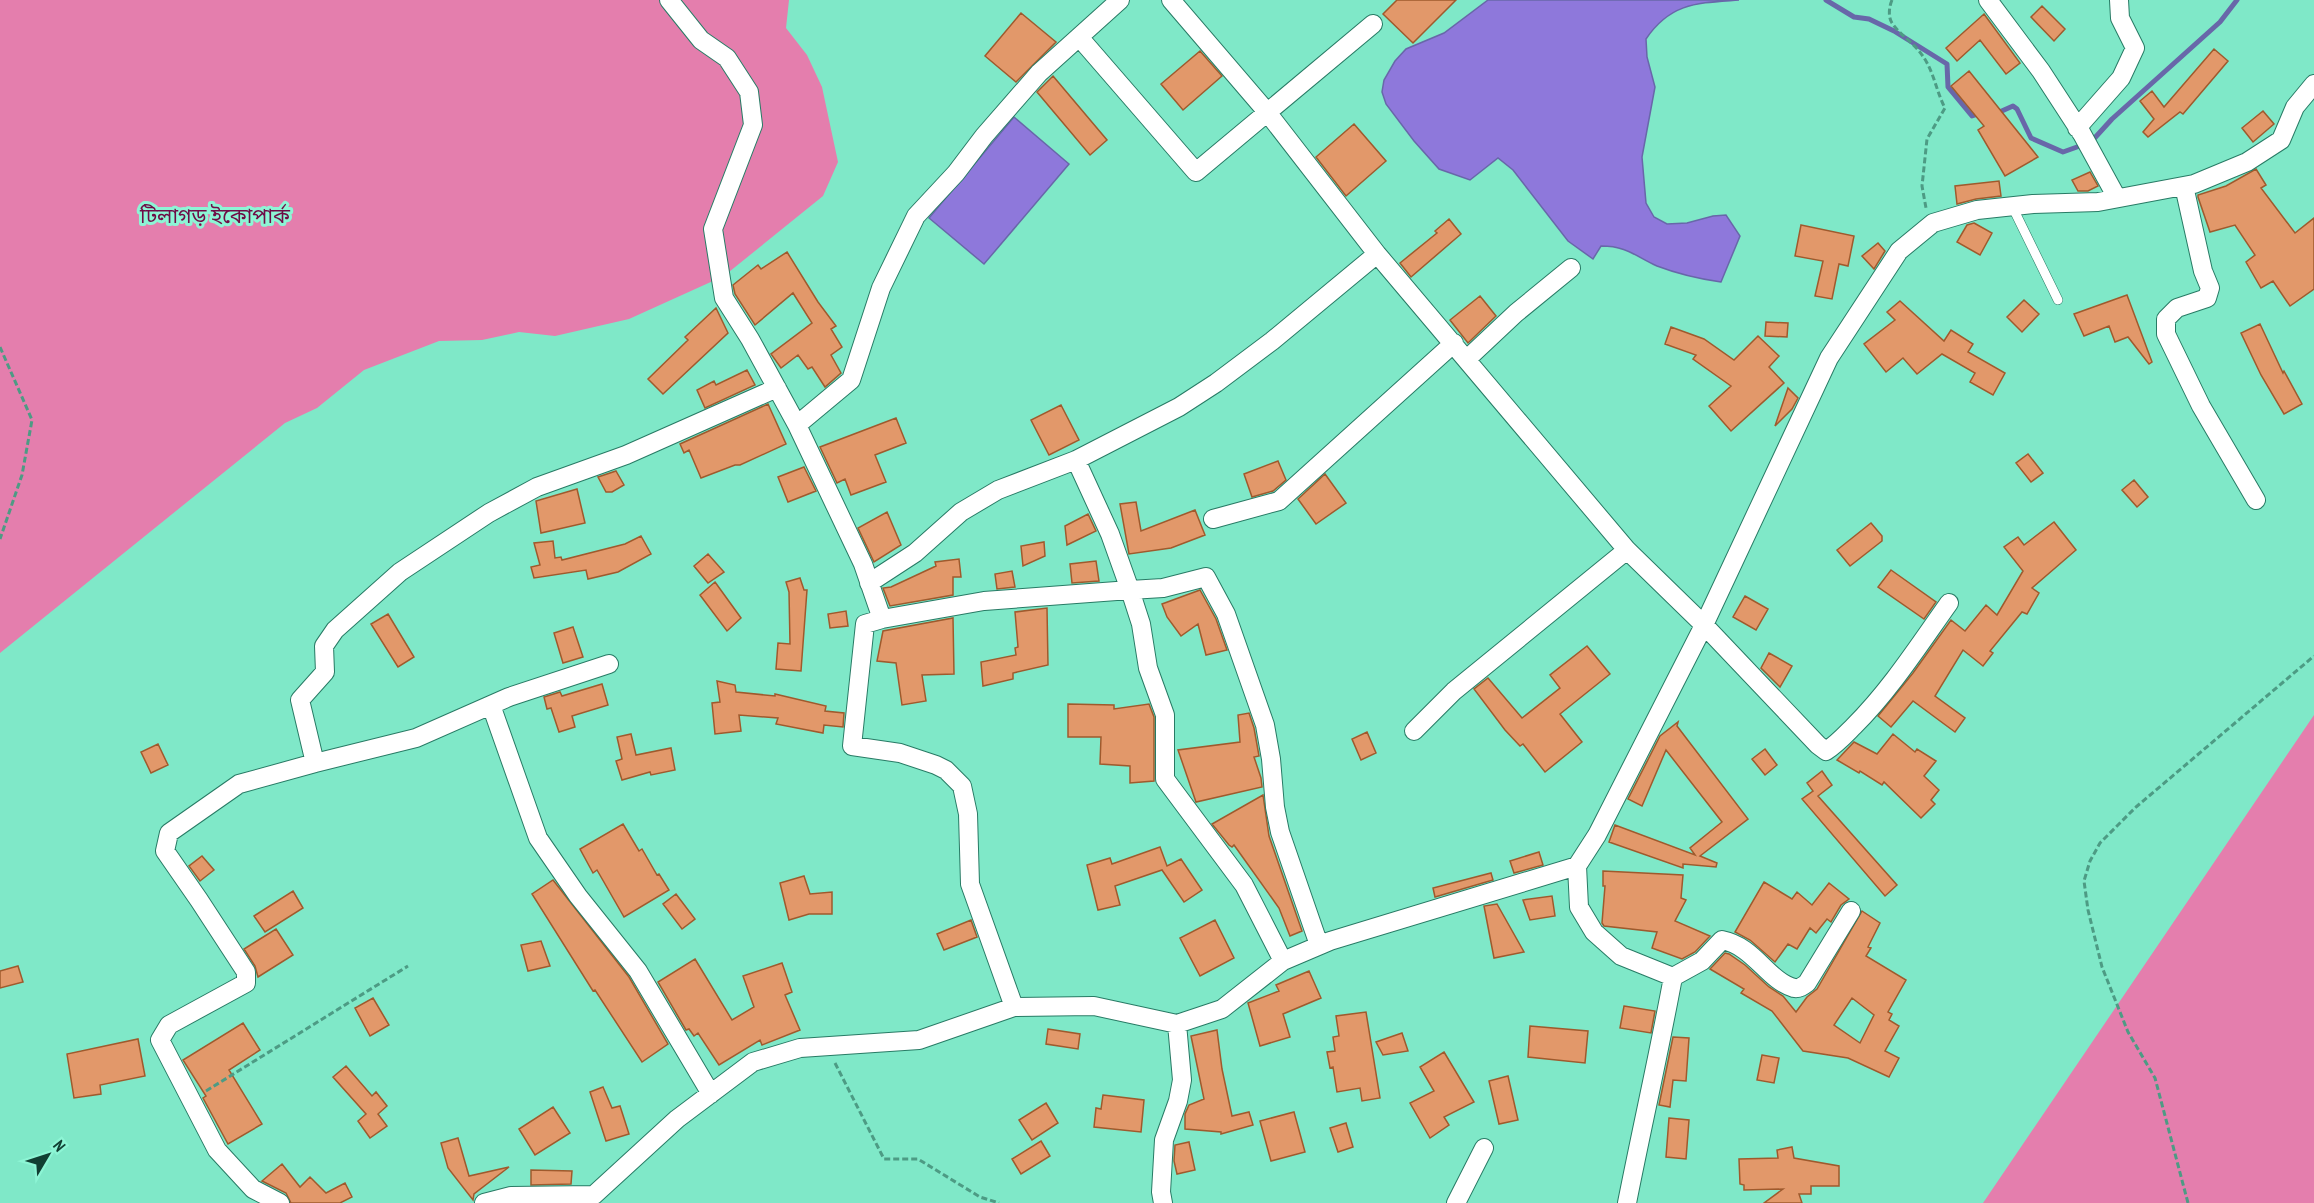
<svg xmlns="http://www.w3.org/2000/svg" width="2314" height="1203" viewBox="0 0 2314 1203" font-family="'PT Sans Narrow','Noto Sans Bengali',sans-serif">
	<rect width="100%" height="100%" fill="#7fe8c8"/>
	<path fill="#e47ead" d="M0,0h789l-3,28 21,27 15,32 16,75 -15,34 -99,80 -95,43 -74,17 -36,-4 -37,8 -43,1 -75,29 -47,38 -32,15 -285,230z
		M2314,715v488h-331z"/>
	<path fill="#8e78db" stroke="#6867a9" stroke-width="1.5" d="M1488,0h251c-40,3 -68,2 -93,39l1,18 8,30 -13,70 4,46 8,14 13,7 20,-1 26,-7 13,-1 14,21 -19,46c-21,-3 -43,-8 -64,-16 -22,-10 -30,-20 -56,-20l-8,13 -25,-18 -55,-71 -15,-12 -28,22 -31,-11 -25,-28 -28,-37 -4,-12 2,-12 11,-19 11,-12 38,-16z
		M1014,117l55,47 -85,100 -55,-46z"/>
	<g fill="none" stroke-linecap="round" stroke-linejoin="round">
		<path stroke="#6867a9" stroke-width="5" d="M1826,0l28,17 15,2 25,12 53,33 1,23 24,29 6,-2 3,2
			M1995,114l18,-8 4,3 14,29 32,14 28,-10 21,-23 108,-97 17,-22"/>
	</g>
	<path fill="#e2986a" stroke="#9f5a2d" stroke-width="1.5" fill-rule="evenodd" d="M1397,0h59l-43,43 -30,-29z
		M2042,6l23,23 -11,12 -23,-24z
		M1021,13l35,29 -40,40 -31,-26z
		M1984,14l36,49 -14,11 -26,-34 -23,21 -11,-13z
		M2214,49l14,12 -45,53 -3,-2 -32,25 -5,-5 11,-13 -14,-18 12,-10 12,16z
		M1200,51l22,25 -39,34 -22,-26z
		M1969,71l69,86 -33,19 -27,-46 6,-4 -33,-40z
		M1053,76l54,64 -17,15 -53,-63z
		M2263,111l11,13 -21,18 -11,-14z
		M1354,124l32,37 -40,35 -30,-39z
		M2256,169l10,16 -5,3 34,45 19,-15v71l-24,17 -17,-25 -12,7 -15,-26 9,-7 -20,-30 -25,7 -12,-35v-2l28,-9z
		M2090,172l8,14 -10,5h-10l-6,-11z
		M1999,181l2,15 -25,3 -19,5 -2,-18z
		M1449,219l12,15 -50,43 -11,-14 37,-30 -2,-2z
		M1974,223l18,10 -12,22 -23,-13 10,-17z
		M1801,225l53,11 -6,30 -9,-2 -7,35 -17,-3 8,-35 -28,-5z
		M1878,243l7,8 -11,18 -12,-13z
		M787,252l31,50 18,24 -5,3 11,18 -11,8 10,18 -16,14 -13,-20 -4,2 -10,-14 -17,13 -10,-14 41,-31 -19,-30 -38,32 -20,-31 -2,-9 25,-20 3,4z
		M2127,295l25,67 -3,2 -21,-27 -13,5 -6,-16 -25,10 -10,-22z
		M1480,296l16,20 -28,27 -18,-23z
		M2024,300l15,14 -17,18 -15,-15z
		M1900,301l44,40 7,-11 22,14 -5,8 37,21 -12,22 -23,-13 5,-9 -33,-19 -25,20 -14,-16 -17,14 -22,-28 31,-24 -8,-8z
		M716,308l12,25 -65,61 -15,-15 40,-39 -3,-3z
		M1766,322l22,1 -1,14 -22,-1z
		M2260,324l23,49 1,-2 18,33 -18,10 -23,-39 -20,-42z
		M1671,327l33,12 30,21 24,-24 21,20 -10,11 15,16 -53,48 -22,-25 22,-20 -38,-27 3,-4 -31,-11z
		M747,370l8,15 -50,23 -8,-18 17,-9 2,4z
		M1788,388l10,10 -6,11 -17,17z
		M768,404l18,40 -46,21h-5l-34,13 -12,-28 -5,3 -4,-9z
		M1061,405l18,35 -30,15 -18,-35z
		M896,418l10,25 -31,12 11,27 -35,13 -6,-16 -8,4 -17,-36z
		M2028,454l15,19 -12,9 -15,-19z
		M1278,461l8,19 -13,11 -21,6 -8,-23z
		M804,467l12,24 -28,11 -10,-25z
		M616,471l8,14 -12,7h-6l-8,-15z
		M1325,474l21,29 -30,21 -18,-25z
		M2134,480l14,17 -11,10 -15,-17z
		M577,489l8,34 -44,10 -5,-32z
		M1136,502l5,29 54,-21 10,25 -34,13 -42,6 -9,-50z
		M887,512l14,33 -27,17 -16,-34z
		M1088,514l8,17 -29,14 -2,-19z
		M2054,522l22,28 -44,38 7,5 -12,21 -5,-2 -32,39 3,2 -10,13 -20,-16 -28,46 30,22 -10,14 -42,-31 -22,26 -13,-11 35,-43 38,-53 14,11 21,-26 11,10 26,-44 -19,-24 14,-10 6,8z
		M1871,523l11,13v5l-32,25 -13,-16z
		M641,536l10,18 -33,18 -30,7 -2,-9 -52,8 -3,-11 9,-2 -6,-22 19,-2 2,17 6,-1 1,3 63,-16z
		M1044,542l1,14 -22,10 -2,-20z
		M708,554l16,18 -16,11 -14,-17z
		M959,559l2,18h-8v18l-63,11 -7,-18 8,-1 45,-21 -1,-4z
		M1096,561l3,20 -27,2 -2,-19z
		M1891,570l45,32 -12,17 -46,-32z
		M1012,571l3,16 -18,2 -2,-15z
		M800,578l4,12h3l-6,81 -25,-2 2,-26 12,1 -1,-52 -3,-10z
		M715,582l26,36 -14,13 -27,-36z
		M1200,590l16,29 11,31 -21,5 -8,-31 -17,12 -14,-19 -5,-13z
		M1745,596l23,13 -12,21 -23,-13z
		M1047,608l1,57 -35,8v6l-30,7 -2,-24 35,-7 -1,-7 3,-1 -3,-35z
		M846,611l2,15 -18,2 -2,-14z
		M388,614l26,43 -16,10 -27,-43z
		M953,618l1,56 -32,1 4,26 -24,4 -6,-42 -19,-2 6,-30z
		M573,627l10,30 -20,6 -9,-30z
		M1587,646l23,28 -50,40 22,28 -37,30 -22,-28 -3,2 -15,-16 -31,-41 14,-11 34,40 38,-30 -10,-13z
		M1769,653l23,13 -12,21 -19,-19z
		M717,681l18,4 1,7 39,4v-2l51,12 -1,5 19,2 -1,14 -19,-2 -1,8 -47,-9 2,-6 -39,-3 2,16 -26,3 -3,-31 8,-1z
		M602,684l6,21 -36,11 3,11 -16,5 -8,-24 -4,1 -3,-12 16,-5 2,4z
		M1068,704l46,1v4l35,-5 5,13v64l-24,2v-17l-30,-2 1,-27h-33z
		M1249,713l5,15 5,28 -5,1 7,21 1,9 -66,15 -18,-52 62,-8 -2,-27z
		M1678,722l-1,4 71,93 -48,37 17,7 -1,4 -33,-3v4l-74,-26 6,-17 80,30 -5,-7 32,-26 -56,-72 -24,56 -14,-7 32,-63z
		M1367,732l9,21 -15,7 -9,-21z
		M631,734l5,21 35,-7 4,22 -24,5 -1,-3 -28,8 -6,-19 6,-2 -5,-22z
		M1893,734l22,18 2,-3 19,12 -12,15 15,14 -8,10 4,4 -14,14 -37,-36 -2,3 -22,-14 -1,2 -22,-13 17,-18 23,12z
		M158,744l10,21 -17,8 -10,-21z
		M1765,749l12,16 -12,10 -13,-16z
		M1822,771l10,14 -14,11 79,89 -12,11 -83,-97 11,-8 -6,-8z
		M1263,795l6,41 33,95 -12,5 -11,-28 -45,-63 -2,2 -3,-2 -17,-21z
		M623,824l16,27 3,-2 15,26 2,-1 10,16 -45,27 -27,-47 -4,3 -13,-24z
		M1160,847l7,19 14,-7 21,31 -18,12 -22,-32 -47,16 5,19 -22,5 -11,-45 23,-7 2,6z
		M1539,852l4,13 -29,8 -4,-12z
		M202,856l12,14 -14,11 -11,-15z
		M1603,871l80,4 -2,23 5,2 -11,21 35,15 -15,16 -13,7 -30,-11 5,-16 -53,-6 -2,-3 3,-37h-2z
		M1491,873l2,7 -58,17 -2,-9z
		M804,876l6,18 22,-2v22h-23l-20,6 -9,-37z
		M553,880l76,97 39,67 -26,18 -47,-72 -2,1 -61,-97z
		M1764,882l28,17 5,-7 15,13 17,-22 20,16 -8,6 -10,17 -4,-3 -11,14 -6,-5 -13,21 -9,-5 -13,18 -25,-22 -15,-8z
		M293,891l10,17 -38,24 -11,-16z
		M676,894l19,25 -13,10 -19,-25z
		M1552,896l3,20 -25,4 -7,-20z
		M1497,904l27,48 -30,6 -10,-52z
		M1862,911l18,12 -12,24 3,1 -5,8 40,24 -18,32 4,2 -3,6 10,6 -14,25 14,7 -10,19 -41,-19 -45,-7 -31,-40 -31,-18 3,-4 -34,-20 15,-16 4,1 16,11 24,22 14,9 13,16 11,-15 10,-8zM1852,998l22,17 -14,28 -26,-18z
		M971,920l6,17 -33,13 -7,-16z
		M1215,920l19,38 -34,18 -20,-38z
		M276,929l17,26 -35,22 -3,-11 -11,-17z
		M541,941l9,25 -22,5 -7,-26z
		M695,959l37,61 22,-13 -11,-31 39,-13 10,29 -7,3 15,35 -38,15 -2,-5 -41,25 -21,-32 -4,3 -5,-7 -3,1 -28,-48z
		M18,966l5,16 -23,6v-17z
		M1309,971l12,27 -38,16 7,23 -30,9 -12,-43 31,-12 -3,-6z
		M373,998l16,27 -19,11 -15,-28z
		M1624,1006l31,5 -4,22 -31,-5z
		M1366,1012l14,86 -18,3 -2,-13 -23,4 -4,-25 -3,1 -3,-16 8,-1 -2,-14 6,-1 -3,-20z
		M243,1023l17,27 -31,20 33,54 -34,20 -25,-46 3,-2 -23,-36z
		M1530,1026l58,5 -3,32 -57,-6z
		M1048,1029l32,5 -2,15 -32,-5z
		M1217,1030l5,39 10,47 17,-4 4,13 -32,9v-2l-36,-3v-15l4,-9 15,-6 -13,-63z
		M1402,1033l6,18 -25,4 -7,-13z
		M1673,1037l16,1 -3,43 -13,-1 -3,27 -11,-2z
		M138,1039l7,37 -45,9 1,9 -27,4 -7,-44z
		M1444,1052l30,50 -30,15 5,8 -19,13 -20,-35 24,-12 -14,-24z
		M1762,1055l17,3 -5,25 -17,-3z
		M346,1066l26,30 4,-4 11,14 -9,8 9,12 -17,12 -12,-17 8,-7 -33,-37z
		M1508,1076l10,44 -19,4 -10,-43z
		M603,1087l9,21 8,-2 9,28 -23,7 -16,-49z
		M1103,1095l41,5 -3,32 -47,-5 2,-19 5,1z
		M1046,1103l12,20 -26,17 -13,-20z
		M553,1107l17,26 -35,22 -16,-26z
		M1294,1112l11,40 -34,9 -11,-40z
		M1669,1118l20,2 -3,39 -20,-2z
		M1346,1123l7,24 -15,5 -8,-24z
		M458,1138l11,38 40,-9 -35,27 -1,6 -25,-32 -7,-25z
		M1041,1141l9,15 -29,18 -9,-15z
		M1189,1142l6,28 -18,4 -3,-13 1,-16z
		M1792,1147l2,11 45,8v20h-28v8h-12l3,9h-38l19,-14 -39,1v-5l-4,-1 -1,-25 39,-1 -1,-8z
		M282,1164l18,23 10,-10 16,16 19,-10 7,14 -12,6h-49l-5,-10 -24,-12z
		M531,1170l41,1 -1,13 -40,1z"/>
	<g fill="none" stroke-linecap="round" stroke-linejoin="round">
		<defs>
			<path id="service" d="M2012,206l46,94"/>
			<path id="minor" d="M669,0l32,40 26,18 22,34 4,33 -40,104 11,69 26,41 47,86 66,139 19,55 102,-18 146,-11 11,34 7,44 17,47v64l79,106 39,76
				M1171,0l96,112 110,142 250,296 77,75 114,120 8,6c11,-7 19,-16 28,-25 37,-37 65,-81 95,-123
				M1988,0l53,71 41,63 35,64
				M1079,37l117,135 177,-148
				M2077,128l44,-50 14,-30 -15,-30 -1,-18
				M2184,186l19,85 7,17 -3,10 -30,10 -11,11v15l35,72 55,94
				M1467,359l49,-46 55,-45
				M797,425l54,-45 30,-92 35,-72 40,-43 28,-37 55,-63 81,-73
				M1076,460l34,74 20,56 33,-2 43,-11 20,37 39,111 6,34 4,48 5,25 39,113
				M1213,519l66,-18 175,-158
				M869,583l46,-30 46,-41 37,-22 78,-30 103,-53 37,-24 56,-42 105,-87
				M882,619l-17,5 -13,122 48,7 36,12 10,5 16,16 6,28 2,70 44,123
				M491,705l47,133 40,58 60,75 73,123
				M1414,731l40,-40 173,-141
				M315,763l101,-25 93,-41 100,-33
				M1577,866l2,41 15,25 27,24 52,21c-14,76 -31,150 -46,226
				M1673,977l29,-16 20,-21c32,6 46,41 72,48 5,1 9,-2 13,-5l44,-72
				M280,1203l-27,-14 -36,-39 -57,-110 9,-15 77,-42v-11l-47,-72 -34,-49 4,-18 70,-49 76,-21 -15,-63 25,-28 -1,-26 11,-16 65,-58 89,-59 48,-26 89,-32 151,-67
				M484,1203l27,-7 83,-1 83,-76 76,-57 47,-14 119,-8 95,-33 80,-1 83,18 45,-15 61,-48 47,-20 247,-75 20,-31 107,-210 125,-267 70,-107 34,-28 44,-13 56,-6 65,-2 96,-18 53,-22 34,-22 14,-33 19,-23
				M1163,1203l-2,-11 3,-52 14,-39 4,-21 -5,-56
				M1456,1203l28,-55"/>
		</defs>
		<use href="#service" stroke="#287b65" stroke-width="10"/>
		<use href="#minor" stroke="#287b65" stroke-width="20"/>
		<path stroke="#4d9b84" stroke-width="3" stroke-dasharray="6 3" stroke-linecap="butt" d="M1892,0c-3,7 -4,17 0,23 8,12 22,20 30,32 12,16 14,36 23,53l-18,31 -5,47 4,22
			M0,347l32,73 -10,55 -22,64
			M835,1063l49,96h34l62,38 19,6
			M206,1091l202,-125
			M2188,1203l-33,-125 -27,-46 -26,-65 -14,-57 -4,-29 6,-20 10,-18 36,-36 178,-151"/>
		<use href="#service" stroke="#fff" stroke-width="9"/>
		<use href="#minor" stroke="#fff" stroke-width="18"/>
	</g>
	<g text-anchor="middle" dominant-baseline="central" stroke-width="6" stroke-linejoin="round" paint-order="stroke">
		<g font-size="21" fill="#6f0c46" stroke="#8df5d5">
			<text x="215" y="215">টিলাগড় ইকোপার্ক</text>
		</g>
	</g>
	<g transform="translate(48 1155) rotate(51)" stroke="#8df5d5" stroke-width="4.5" paint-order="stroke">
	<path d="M0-4.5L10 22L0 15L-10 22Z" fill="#113f33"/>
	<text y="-9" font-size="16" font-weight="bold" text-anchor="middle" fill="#113f33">N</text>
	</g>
</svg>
